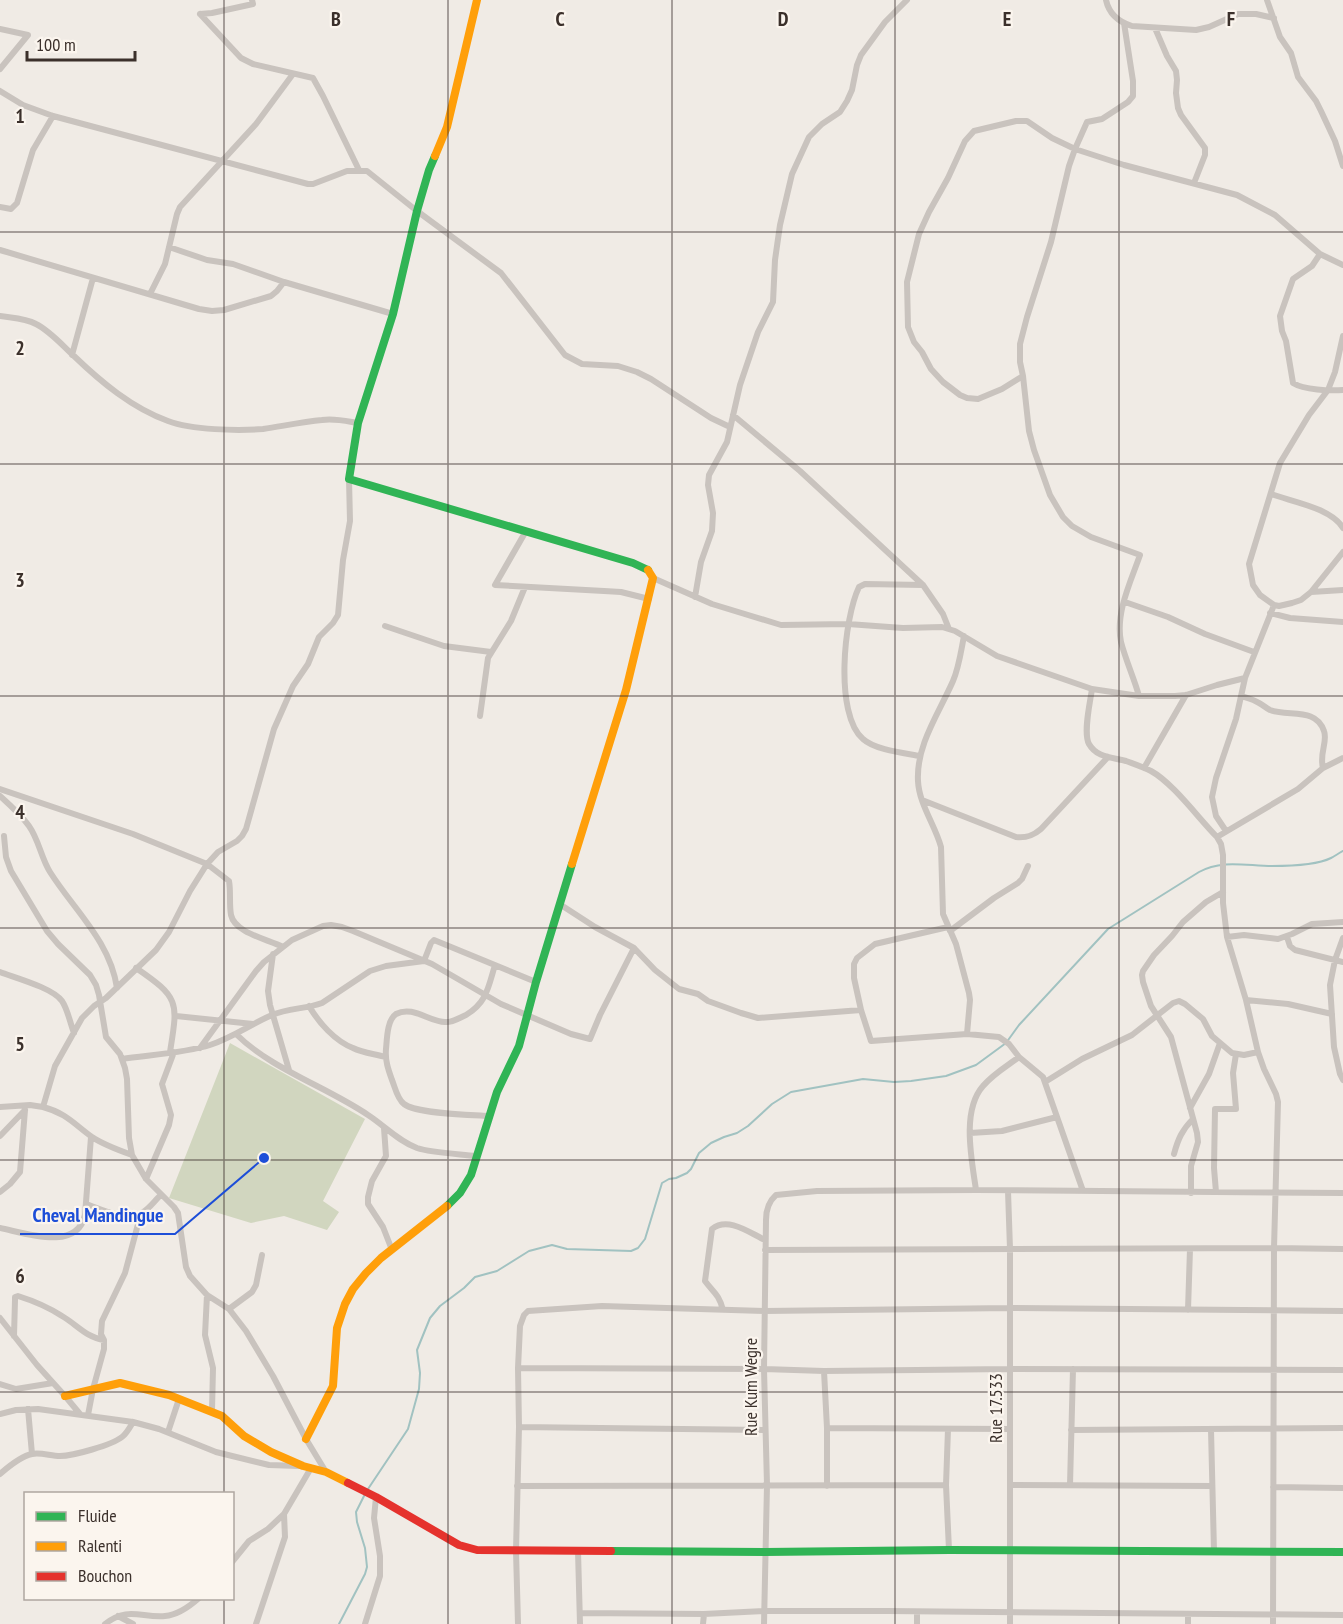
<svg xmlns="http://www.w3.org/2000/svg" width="1343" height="1624" viewBox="0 0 1343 1624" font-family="'PT Sans Narrow',sans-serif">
	<rect width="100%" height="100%" fill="#f0ebe5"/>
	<path fill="#d1d6bf" d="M230,1043l135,76 -42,82 16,11 -12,18 -43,-14 -33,7 -82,-25z"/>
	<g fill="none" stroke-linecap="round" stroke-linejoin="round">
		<path stroke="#a1c2c1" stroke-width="2" d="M339,1624l26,-50 2,-7 -2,-19 -8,-26 -1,-10 10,-20 42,-63 11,-40 1,-16 -3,-23 13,-32 10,-12 24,-18 11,-11 22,-6 32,-20 23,-6 15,4 64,2 7,-3 7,-9 17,-56 7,-4 7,-1 11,-5 4,-4 8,-16 12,-10 13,-6 13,-4 11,-7 24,-22 19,-12 72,-13 31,3 17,-1 35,-5 30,-11 30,-22 13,-18 89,-96 91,-57c23,-13 48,-6 73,-6 16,0 45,-1 59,-8 4,-2 8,-5 12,-7"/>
		<path stroke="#c9c3be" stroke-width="6" d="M1106,0c3,14 13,22 26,26l64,4 13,-3 29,-13h18l18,4
			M1267,0l13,37 11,16 7,24 18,24 5,10 14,30 8,25
			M200,14l41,44 12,6 60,14 10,18 36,74
			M200,14l12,-1 41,-9 -1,-4
			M1124,23l9,58v15l-5,6 -26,17 -15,3 -12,27 -6,17 -18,76 -24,75 -7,27v18l3,14 6,55 5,19 16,45 13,22 9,9 19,11 49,18c-9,26 -25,58 -19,87 5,19 13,36 18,54
			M1155,28l12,28 9,15 1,9 -1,13 2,15 3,7 24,33v7l-11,28
			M0,29l28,6 -28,34
			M0,91l23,14 30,11 255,68h5l34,-13h20l50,40 84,62 64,82 17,9 36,2 19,6 14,7 60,39 19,9
			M0,207l11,2 6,-6 16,-53 20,-34
			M169,247l38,13 26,4 51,18
			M0,250l199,59 13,2 12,-1 47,-14 6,-5 7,-9 109,32
			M1320,254l-8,12 -19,13 -13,37 2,15 4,10 7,42c11,7 37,8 50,7
			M150,294l15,-30 12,-50 3,-7 76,-83 37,-50
			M0,316c12,2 25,2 36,8 14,7 26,21 38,32 27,26 58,52 94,65 24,9 69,10 95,8 20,-3 39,-7 59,-9 12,-2 24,1 36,3
			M1343,336l-8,36 -7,18 -19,25 -29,48 -31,101 4,21 7,10 14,10 5,1 13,-3 9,-3 10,-8 32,-40
			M72,355l21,-77
			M1023,376l-21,13 -24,10 -11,-1 -7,-3 -17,-13 -12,-13 -9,-17 -8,-10 -6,-15 -1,-45 12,-48 10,-22 19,-34 17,-37 9,-10 42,-10h11l25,17 23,11 49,16 113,30 38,20 45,39 23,11
			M733,415l67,56 123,114 20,29 6,15
			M1271,494c22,8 60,14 72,34
			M526,531l-31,54 109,6 17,1 28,7
			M653,578l59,26 69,21 67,-1 55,4 39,-1 13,4 42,25 95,33 47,7h36l11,-1 31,-10 28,-7
			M1311,592l32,-2
			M695,597l6,-35 11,-31 1,-18 -5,-28 1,-10 18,-33 13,-57 18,-53 15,-30 2,-42 5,-35 12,-51 17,-37 13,-13 18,-12 7,-11 5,-11 5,-25 4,-10 24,-33 22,-22
			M1125,602l43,15 37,17 49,18
			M1270,613l20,5 53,4
			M385,626l59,20 47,6
			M964,636c-3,15 -5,31 -11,45 -14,32 -37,64 -35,100 1,23 17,44 23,66l2,67 13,30 13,49 1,7 -3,34 32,3 10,7 10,13 24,20 40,114
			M1092,689c-2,14 -9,44 -3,55 8,14 23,13 37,17 8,3 17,6 25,10 22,12 48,48 66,66l4,7 2,11v48l4,34 19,63 12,52 6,17 12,25 2,8 -4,146 -1,376
			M1241,696c6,2 12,3 18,7 4,2 7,5 11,7 19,7 46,-3 54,21 4,11 -5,22 -1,37
			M480,716l8,-58 23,-37 14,-34
			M920,756c-16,-3 -45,-6 -57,-17 -29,-25 -19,-121 -4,-152l6,-3 58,1
			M1144,768l42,-73
			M0,789l133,45 74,30 22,17c2,11 0,22 2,34 4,18 36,24 52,32
			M0,796c10,9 21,19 29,30 10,14 12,32 21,46 24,38 60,69 67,116
			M922,800l94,37c10,1 17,-1 25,-8l67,-72
			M1226,831l-10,-15 -4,-19 4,-19 20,-59 9,-41 29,-73
			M4,836l2,21 5,14 36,60 11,13 32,31 6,10 3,10 7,42 14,17 5,14 2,11 2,59 3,17 14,24 28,28 4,6 8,54 4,9 17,19 22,14 17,22 27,45 33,63 20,33
			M1217,837l81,-48 25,-21 20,-10
			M561,905l34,22 39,21 21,22 24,19 19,5 10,7 33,12 17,5 103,-8
			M948,927l-73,17 -18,14 -3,6v14l7,32 10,31 96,-7
			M950,931l44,-33 24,-15 4,-4 6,-13
			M1227,937l17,-2 34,4 14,-5 20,-10 31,-2
			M1287,937l3,9 5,4 48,12
			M1343,938l-8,22 -5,25 4,62 6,27 3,6
			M273,954l-5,37 2,14 19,65
			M136,968c44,30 42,34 34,84
			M0,972c16,6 53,16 62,29 6,9 8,22 12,32
			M1246,1000l42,4 44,10
			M309,1006c10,17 26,35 44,42 10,5 22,6 32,9
			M176,1016l77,8
			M236,1034c35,35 91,53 132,81 17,11 30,26 49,33 15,5 43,6 59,8
			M200,1048l56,-77 8,-9 28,-22 31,-14 8,-1 11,2 11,4 79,33 69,40 70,30 19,5 10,-24 34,-67
			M122,1059c27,-4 63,-6 88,-14 22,-7 41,-21 62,-30 16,-7 34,-6 50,-12l48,-32 16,-5 38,-5 7,-18 3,-3 102,42
			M1045,1082l37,-23 50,-24 41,-32 6,-2 6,3 18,15 9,17 20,17 12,2 14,-3
			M0,1107l30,-2 13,2 12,-41 27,-48 12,-12 12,-8 50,-48 13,-18 21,-41 17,-27 11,-12 19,-11 5,-5 4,-7 28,-100 19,-43 15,-22 11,-27 14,-14 5,-8 5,-55 7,-39 -1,-42
			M43,1107c23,6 31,17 49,30 12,8 26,13 40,18
			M1190,1108l19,-34 11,-31
			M489,1116c-18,-1 -72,-2 -85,-12 -7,-5 -9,-17 -12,-24 -4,-11 -7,-20 -6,-31 1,-10 1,-29 10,-35 17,-9 33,8 49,8 7,1 14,-4 21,-7 21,-13 22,-27 29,-50
			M384,1128l2,28 -14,25 -4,16v7l15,23 9,23
			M970,1133l32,-2 55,-14
			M0,1136l25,-26
			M1174,1154c4,-15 8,-24 19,-35
			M146,1179l23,-54 2,-10 -9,-31 12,-32
			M976,1190c-4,-29 -15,-79 7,-104 10,-12 24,-20 36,-29
			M1008,1191l2,58v375
			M0,1192l10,-8 10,-12 5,-62
			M1216,1192l-2,-24 1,-59h21l-3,-36 3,-19
			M1191,1193v-27l7,-24 -1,-9 -26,-96 -20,-31 -8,-24 -1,-7 1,-4 11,-16 18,-19 11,-14 23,-20 17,-10
			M86,1204c17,6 39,18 57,8 7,-4 12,-12 18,-17
			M0,1228c25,5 77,24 85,-13l6,-78
			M765,1250l509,-2 69,1
			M207,1295l-2,40 8,33 -1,43
			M229,1309l23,-17 4,-7 6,-30
			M723,1310c-4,-16 -10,-18 -18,-29l7,-52c16,-13 38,4 53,11
			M1188,1310l2,-61
			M0,1318l37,47 28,31 15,18
			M14,1336l1,-36v-3l3,-1c16,5 30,11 44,20 14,8 25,22 42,24
			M518,1368l246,1 60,2 186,-2 333,1
			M824,1371l3,57v58
			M0,1384l16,5 37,-6
			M28,1409l4,45
			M0,1414l16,-4 22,-1 95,13 26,7 57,23 53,13 30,1
			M88,1415l5,-26 11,-40v-9l-3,-6 1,-13 23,-48 16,-60
			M519,1427l246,3
			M827,1428l183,1
			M948,1429l-2,56 3,65
			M1071,1430l272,-2
			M1211,1430l3,121
			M168,1432l11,-33
			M0,1474c8,-7 22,-18 32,-20 8,-2 19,2 28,2 13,0 52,-11 62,-19 5,-4 8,-10 11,-15
			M1010,1485l202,1
			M1070,1485l3,-116
			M517,1486l429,-1
			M1273,1487l70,1
			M578,1551l2,73
			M232,1562l17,-21 19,-12 16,-15 27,-46
			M580,1613l124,1 60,-3h124l455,4
			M118,1616l15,8
			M105,1624c23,-18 36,-6 60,-8 13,-1 25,-10 34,-18
			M256,1624l29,-87 -1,-23
			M365,1624l15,-48v-20l-6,-38 2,-21
			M518,1624l-2,-73 3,-124 -1,-59 2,-42 4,-11 4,-4 74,-5 163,5 245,-3 333,3
			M703,1624l1,-10
			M764,1624l3,-139 -3,-116 2,-149c0,-10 2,-18 10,-25l41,-4 159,-1 367,3
			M917,1624v-12
			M1188,1624v-10"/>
		<path stroke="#30b455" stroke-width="8" d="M435,156l-6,14 -12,41 -24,103 -35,109 -9,56 284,84 15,7
			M447,1206l13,-13 11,-18 26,-83 22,-46 17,-64 36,-118
			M611,1551l154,1 184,-2 394,2"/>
		<path stroke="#ff9f0a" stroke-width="8" d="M435,156l12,-29 30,-127
			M572,864l54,-174 27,-112 -5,-8
			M65,1396l55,-13 49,12 53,21 22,20 27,16 32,14 23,6 22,11
			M306,1439l27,-53 4,-58 8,-24 8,-15 13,-16 15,-15 66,-52"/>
		<path stroke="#e5322d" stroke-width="8" d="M348,1483l28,14 83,48 18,5 134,1"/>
	</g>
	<path fill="none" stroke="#3b302b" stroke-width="1.5" stroke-opacity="0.55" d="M224,0v1494M448,0v1624M672,0v1624M895,0v1624M1119,0v1624M0,232h1343M0,464h1343M0,696h1343M0,928h1343M0,1160h1343M0,1392h1343M224,1598v26"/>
	<g text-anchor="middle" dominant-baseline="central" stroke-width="4.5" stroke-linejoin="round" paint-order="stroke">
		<g font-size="18" fill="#3b302b" stroke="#fbf5ee">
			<text transform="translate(750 1387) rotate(-90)">Rue Kum Wegre</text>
			<text transform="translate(995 1408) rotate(-90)">Rue 17.533</text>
		</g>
	</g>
	<g font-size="20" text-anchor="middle" font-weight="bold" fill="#3b302b" stroke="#fbf5ee" stroke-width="4.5" stroke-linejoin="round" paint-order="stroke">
		<text x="336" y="26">B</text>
		<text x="560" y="26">C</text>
		<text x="783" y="26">D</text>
		<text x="1007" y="26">E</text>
		<text x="1231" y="26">F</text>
		<text x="20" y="123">1</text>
		<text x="20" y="355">2</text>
		<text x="20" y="587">3</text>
		<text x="20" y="819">4</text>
		<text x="20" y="1051">5</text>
		<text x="20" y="1283">6</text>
	</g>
	<path fill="none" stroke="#1d4ed8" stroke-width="2" d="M264 1158L175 1234H20"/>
	<circle fill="#1d4ed8" stroke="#fbf5ee" stroke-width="2" cx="264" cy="1158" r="6"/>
	<g font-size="20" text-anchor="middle" font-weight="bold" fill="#1d4ed8" stroke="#fbf5ee" stroke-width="4.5" stroke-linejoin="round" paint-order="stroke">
		<text x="98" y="1222">Cheval Mandingue</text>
	</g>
	<rect x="24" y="1492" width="210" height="108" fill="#fbf5ee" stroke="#aea6a0" stroke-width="1.5"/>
	<rect x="36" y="1512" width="30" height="9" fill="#30b455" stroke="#aea6a0" stroke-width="1.5"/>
	<text x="78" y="1522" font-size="18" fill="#3b302b">Fluide</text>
	<rect x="36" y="1542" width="30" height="9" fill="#ff9f0a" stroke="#aea6a0" stroke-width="1.5"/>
	<text x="78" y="1552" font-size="18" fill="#3b302b">Ralenti</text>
	<rect x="36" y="1572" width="30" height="9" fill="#e5322d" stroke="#aea6a0" stroke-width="1.5"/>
	<text x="78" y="1582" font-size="18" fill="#3b302b">Bouchon</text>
	<path d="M27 51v9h108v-9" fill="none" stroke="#3b302b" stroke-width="3"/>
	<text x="36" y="51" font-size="18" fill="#3b302b" stroke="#fbf5ee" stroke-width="4.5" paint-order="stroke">100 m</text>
</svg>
